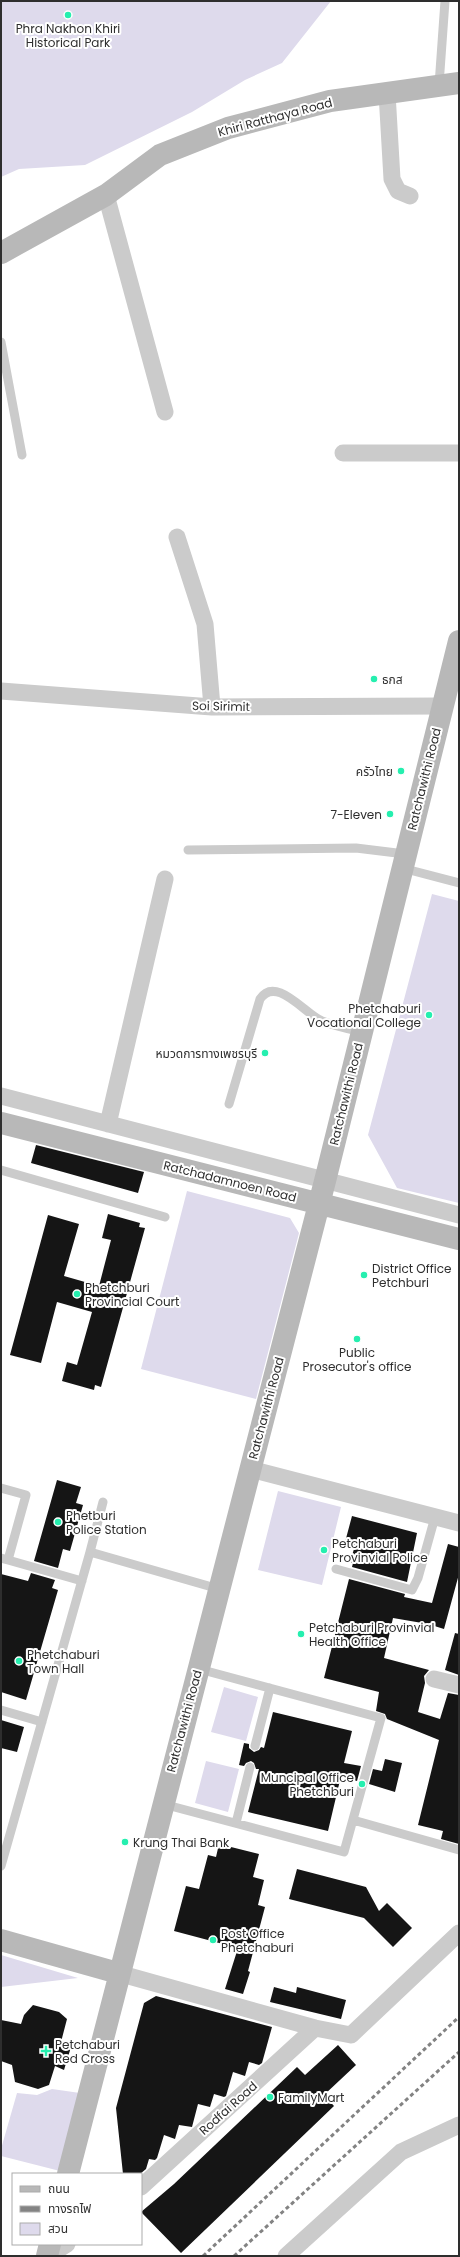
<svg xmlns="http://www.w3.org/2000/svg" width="460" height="2257" viewBox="0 0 460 2257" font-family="Poppins,'Noto Sans Thai',sans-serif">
	<rect width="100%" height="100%" fill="#fff"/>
	<path fill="#dedaec" d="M1,1h330l-49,62 -37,17 -53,32 -107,53 -66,4 -18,8z
		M432,894l27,7v302l-62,-15 -29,-53z
		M187,1191l103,27 9,15 -43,166 -115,-30z
		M278,1491l63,16 -19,78 -64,-15z
		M224,1687l34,10 -12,44 -35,-9z
		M206,1761l33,8 -11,43 -33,-9z
		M1,1955l77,23 -77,9z
		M52,2089l28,4 -20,78 -59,-15v-7l16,-56 20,2z"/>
	<path fill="#151515" d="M36,1145l108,27 -6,21 -107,-30z
		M108,1214l32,9 -1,4 6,1 -44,159 -6,-2 -1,5 -32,-9 5,-19 10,3 15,-53 -35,-10 -16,61 -31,-8 38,-140 31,9 -15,52 35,10 12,-46 -9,-2z
		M57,1480l24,7 -5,16 7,2 -13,46 -7,-2 -5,19 -24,-7z
		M352,1516l65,17 -10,49 -55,-15 1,-4 -3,-1 4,-13 -10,-3z
		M448,1544l11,3v27l-15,55 -16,-5 -35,-6 -9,40 45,12 -5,6 1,7 -7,29 22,7 8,-26 11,2v149l-18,-5 2,-8 -25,-6 21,-85 -52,-21 -2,-5 -9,-3 3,-19 -55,-14 25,-99 56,15 -1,3 28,6z
		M31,1573l24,7 -3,8 6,2 -32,110 -25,-8v-118l27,7z
		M455,1633l4,1v41l-14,-5z
		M273,1712l79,19 -8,32 17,3 -4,15 -16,-5 -13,55 -80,-19 11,-43h-3l-2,-6 -3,-2 -5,2 -2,3 -5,-1 5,-22 5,1v4l5,4 5,-2 2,-3 3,1z
		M1,1720l23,7 -7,25 -16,-4z
		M385,1759l17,4 -7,29 -26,-8 4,-15 9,2z
		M219,1844l40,10 -6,23 11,3 -6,25 7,2 -17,64 2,1 -7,22 -18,-5 13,-41 -64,-17 12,-45 13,3 9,-34 8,2z
		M297,1869l69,18 13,24 8,-8 25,25 -19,19 -29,-29 -75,-19z
		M274,1987l22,6 1,-6 49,13 -5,19 -71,-17z
		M156,1996l116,31 -10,36 -3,2 -10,-3 -4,14 -12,-4 -7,24 -2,1 -10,-3 -4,13 -12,-3 -6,23 -13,-2 -4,14 -11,-4 -7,23 -2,2 -6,-1 -3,10 -6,5h-17l-7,-66 28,-105z
		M33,2005l26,7 8,7 -6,23 10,5 -7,23 -9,-4 -6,19 -11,4 -23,-7 -3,-17 -11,-4v-41l20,4 3,-9z
		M338,2045l18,20 -32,30 10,11 -153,147 -40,-41 33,-28 123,-117 8,8z"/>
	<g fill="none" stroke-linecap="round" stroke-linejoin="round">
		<path stroke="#cbcbcb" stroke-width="9" d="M439,85l6,-84
			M1,342l21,113
			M188,850l168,-2 49,6
			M402,868l57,15
			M229,1104l31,-105c16,-24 45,15 62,22 13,5 27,8 40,11
			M1,1170l164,47
			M1,1488l25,7 -18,65 -7,-2
			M90,1552l13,-50
			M8,1560l74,21
			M336,1569l76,21 6,-12 17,-61
			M1,1710l41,12
			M255,1746l15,-58
			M163,1804l181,48 37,-134 -182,-49
			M353,1820l106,30
			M236,1823l14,-56
			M1,1866l89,-314 129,37"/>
		<path stroke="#cbcbcb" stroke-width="17" d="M387,93l5,86 6,12 12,5
			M106,195l59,217
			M343,453h116
			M177,537l28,87 7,83
			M1,691l211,16 230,-1
			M1,1096l458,119
			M108,1124l57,-245
			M250,1469l209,54
			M434,1679l25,6
			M118,1973l197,55 36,7 108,-102
			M141,2187l174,-159
			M48,2256l19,-12
			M286,2256l115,-104 58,-27"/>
		<path stroke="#b8b8b8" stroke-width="22" d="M1,253l105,-58 54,-40 68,-27 102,-27 129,-18
			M1,1123l458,116
			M1,1940l117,33
			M68,2174l257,-993 134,-540
			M47,2256l3,-12"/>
		<path stroke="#838383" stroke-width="3" stroke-dasharray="4 3" stroke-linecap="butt" d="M203,2256l256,-239
			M234,2256l225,-204"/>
	</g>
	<g fill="#25efaf" stroke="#fff" stroke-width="1.5">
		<circle cx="68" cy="15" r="4"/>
		<circle cx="374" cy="679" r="4"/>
		<circle cx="401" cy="771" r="4"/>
		<circle cx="390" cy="814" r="4"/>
		<circle cx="429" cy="1015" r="4"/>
		<circle cx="265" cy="1053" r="4"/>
		<circle cx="364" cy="1275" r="4"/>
		<circle cx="77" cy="1294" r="4"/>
		<circle cx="357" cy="1339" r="4"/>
		<circle cx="58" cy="1522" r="4"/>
		<circle cx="324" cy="1550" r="4"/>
		<circle cx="301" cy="1634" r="4"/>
		<circle cx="19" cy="1661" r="4"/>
		<circle cx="362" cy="1784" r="4"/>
		<circle cx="125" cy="1842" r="4"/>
		<circle cx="213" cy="1940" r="4"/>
		<path d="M44 2045h4v4h4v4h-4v4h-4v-4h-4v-4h4z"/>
		<circle cx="270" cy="2097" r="4"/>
	</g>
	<g text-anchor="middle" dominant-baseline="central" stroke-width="4" stroke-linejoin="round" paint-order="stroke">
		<g font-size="12" fill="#2e2e2e" stroke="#fff" text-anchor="start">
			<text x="68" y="28" text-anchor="middle">Phra Nakhon Khiri<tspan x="68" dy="14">Historical Park</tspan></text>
			<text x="382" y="679">ธกส</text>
			<text x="393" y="771" text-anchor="end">ครัวไทย</text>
			<text x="382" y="814" text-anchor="end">7-Eleven</text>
			<text x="421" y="1008" text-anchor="end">Phetchaburi<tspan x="421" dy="14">Vocational College</tspan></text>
			<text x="257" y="1053" text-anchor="end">หมวดการทางเพชรบุรี</text>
			<text x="372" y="1268">District Office<tspan x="372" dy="14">Petchburi</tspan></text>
			<text x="85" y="1287">Phetchburi<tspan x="85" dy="14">Provincial Court</tspan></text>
			<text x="357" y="1352" text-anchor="middle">Public<tspan x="357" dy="14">Prosecutor's office</tspan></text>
			<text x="66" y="1515">Phetburi<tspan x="66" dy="14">Police Station</tspan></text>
			<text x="332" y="1543">Petchaburi<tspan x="332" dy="14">Provinvial Police</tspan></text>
			<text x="309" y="1627">Petchaburi Provinvial<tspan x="309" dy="14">Health Office</tspan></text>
			<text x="27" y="1654">Phetchaburi<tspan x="27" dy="14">Town Hall</tspan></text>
			<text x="354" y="1777" text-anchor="end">Muncipal Office<tspan x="354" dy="14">Phetchburi</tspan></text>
			<text x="133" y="1842">Krung Thai Bank</text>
			<text x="221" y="1933">Post Office<tspan x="221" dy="14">Phetchaburi</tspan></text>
			<text x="55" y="2044">Petchaburi<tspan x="55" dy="14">Red Cross</tspan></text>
			<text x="278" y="2097">FamilyMart</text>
		</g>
		<g font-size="12" fill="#2e2e2e" stroke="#fff">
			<text transform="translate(275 117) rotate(-15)">Khiri Ratthaya Road</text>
			<text transform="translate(221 706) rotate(1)">Soi Sirimit</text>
			<text transform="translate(424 779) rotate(-76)">Ratchawithi Road</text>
			<text transform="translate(346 1094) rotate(-76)">Ratchawithi Road</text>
			<text transform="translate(230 1181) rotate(14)">Ratchadamnoen Road</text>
			<text transform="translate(266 1408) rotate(-75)">Ratchawithi Road</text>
			<text transform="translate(184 1721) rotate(-75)">Ratchawithi Road</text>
			<text transform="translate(228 2108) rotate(-42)">Rodfai Road</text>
		</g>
	</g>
	<rect width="460" height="2257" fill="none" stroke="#2e2e2e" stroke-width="4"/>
	<rect x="12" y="2173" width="130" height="72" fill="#ffffff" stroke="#ababab"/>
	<rect x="20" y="2186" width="20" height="6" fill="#b8b8b8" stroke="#ababab"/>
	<text x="48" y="2193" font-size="12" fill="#2e2e2e">ถนน</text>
	<rect x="20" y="2206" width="20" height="6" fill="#838383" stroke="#ababab"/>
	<text x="48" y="2213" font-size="12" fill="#2e2e2e">ทางรถไฟ</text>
	<rect x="20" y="2223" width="20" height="12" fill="#dedaec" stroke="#ababab"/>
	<text x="48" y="2233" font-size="12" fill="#2e2e2e">สวน</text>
</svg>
